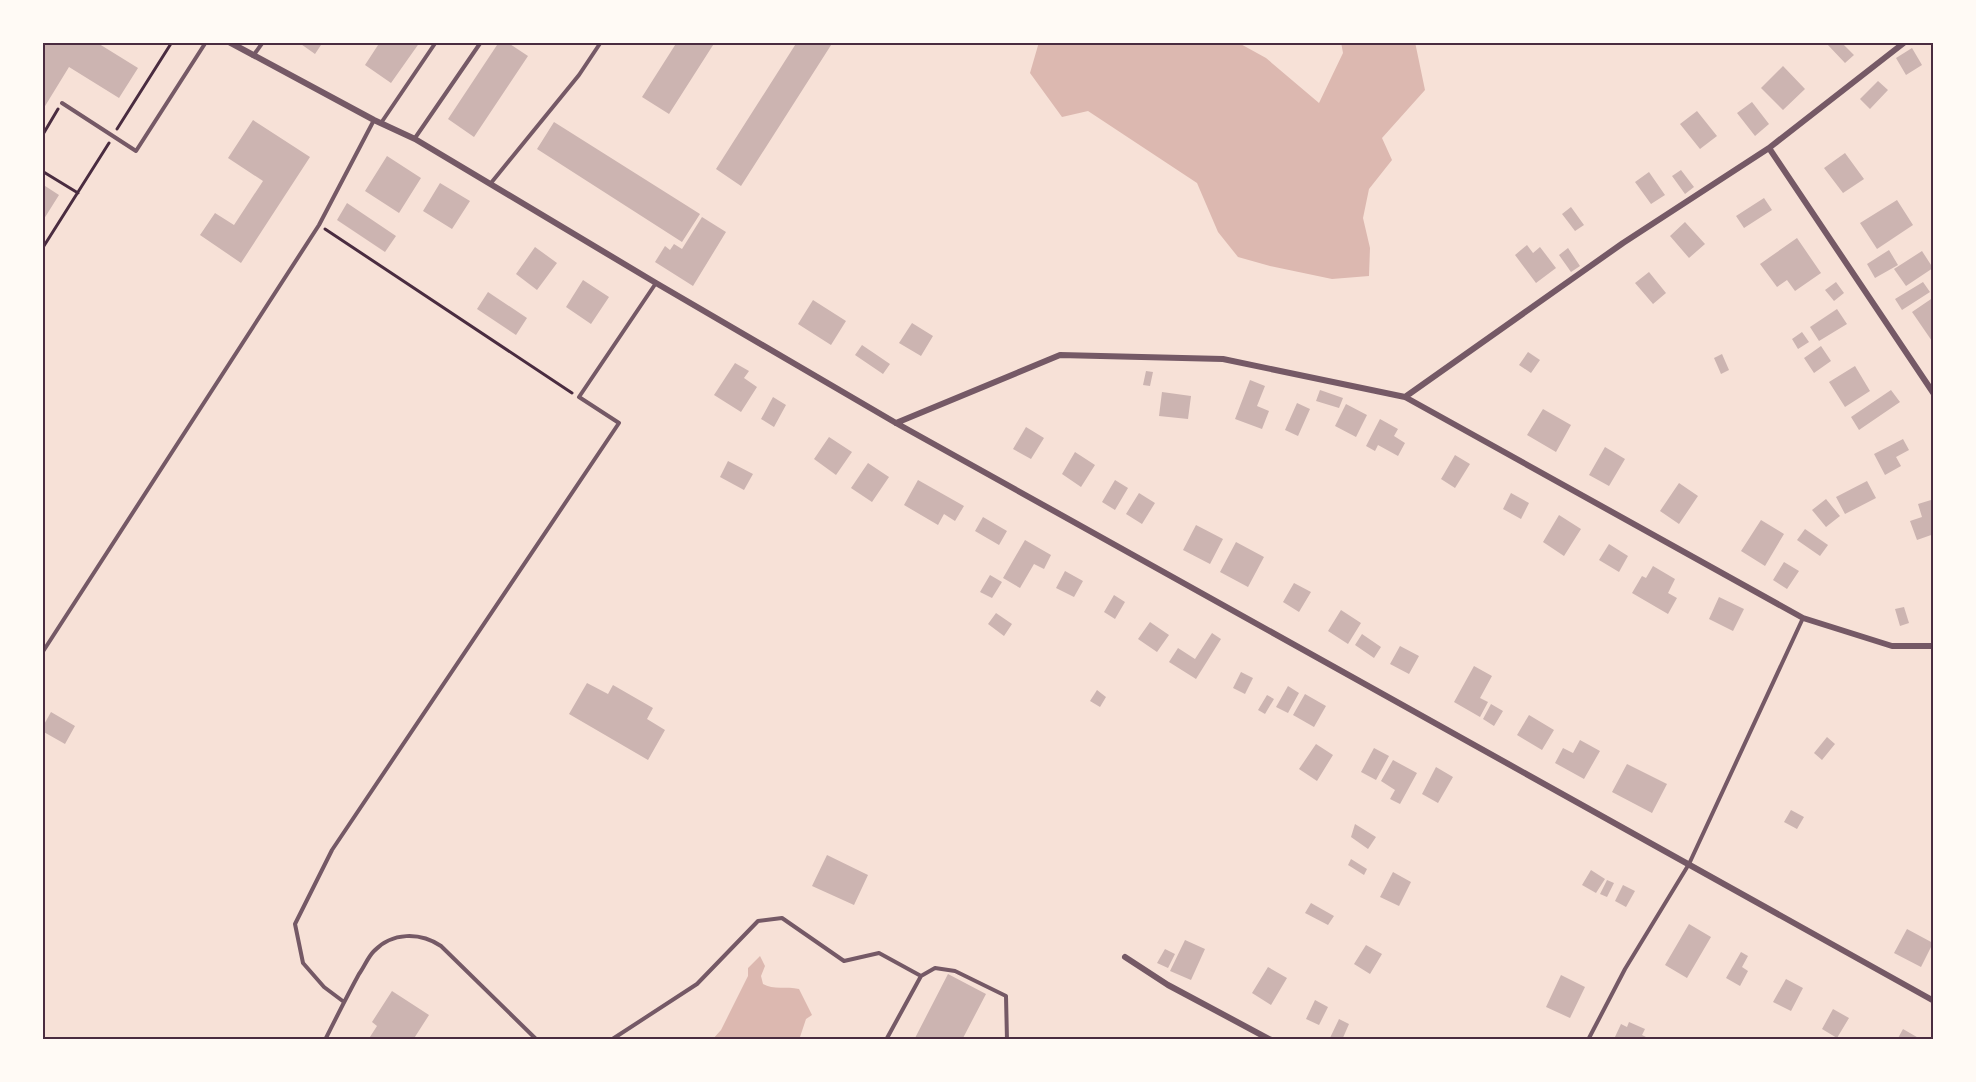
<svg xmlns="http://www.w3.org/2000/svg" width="1976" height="1082" viewBox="0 0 1976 1082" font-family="Roboto,sans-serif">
	<rect width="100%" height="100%" fill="#f7e1d7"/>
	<path fill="#dcb8b0" d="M1039,42h198l29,16 53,45 24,-50 -2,-11h74l10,48 -43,48 10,22 -23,29 -6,29 7,30 -1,28 -37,3 -62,-13 -32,-9 -20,-25 -21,-49 -109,-72 -26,6 -32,-44z
		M760,956l5,10 -4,10 2,8c10,6 24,2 36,5l13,26 -6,4 -7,21h-87l9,-10 27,-54v-8z"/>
	<path fill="#ccb4b1" d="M42,42h54l42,26 -19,30 -50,-31 -27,44z
		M298,42h25l-8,12z
		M380,42h40l-29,41 -26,-18z
		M499,42h8l21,14 -54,81 -26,-18z
		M677,42h38l-46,72 -27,-17z
		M797,42h36l-92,144 -25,-17z
		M1829,42h12l13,13 -9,8 -18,-19z
		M1912,48l10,17 -16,10 -10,-17z
		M1783,66l22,23 -22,21 -22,-22z
		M1878,81l10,9 -18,19 -10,-10z
		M1752,102l17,22 -14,12 -18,-23z
		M1697,111l20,25 -17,13 -20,-25z
		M253,120l57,37 -69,106 -41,-28 15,-22 19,12 29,-44 -35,-23z
		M554,122l146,92 -18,28 -145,-93z
		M1845,153l19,26 -21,14 -19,-25z
		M387,156l34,22 -22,35 -34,-22z
		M1681,170l13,17 -9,7 -13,-18z
		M1649,172l16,23 -14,9 -16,-22z
		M440,183l30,18 -18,28 -29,-18z
		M42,184l17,11 -17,27z
		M1764,198l8,12 -28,18 -8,-12z
		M1897,200l16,25 -36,24 -17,-26z
		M347,203l49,33 -11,16 -48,-32z
		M1571,207l13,18 -9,6 -13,-17z
		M702,217l24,15 -33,54 -38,-24 10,-16 5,4 4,-6 8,5z
		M1685,222l20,22 -16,14 -19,-22z
		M1797,238l24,35 -26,18 -8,-11 -10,7 -17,-23z
		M1527,245l6,8 7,-6 16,21 -20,15 -21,-28z
		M535,247l22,16 -20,27 -21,-16z
		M1568,248l12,18 -9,6 -12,-17z
		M1889,250l9,15 -23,13 -8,-14z
		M1922,251l11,17 -27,18 -12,-17z
		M1649,272l17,21 -13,11 -18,-21z
		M583,280l26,17 -18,27 -25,-17z
		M1836,282l8,11 -10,8 -9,-11z
		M1923,282l7,10 -28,18 -7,-11z
		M488,292l39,26 -11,17 -39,-26z
		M1934,297v47l-22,-32z
		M813,300l33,21 -15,24 -33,-21z
		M1837,309l10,15 -28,17 -9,-14z
		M912,323l21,13 -12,20 -22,-13z
		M1802,332l7,10 -11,7 -6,-10z
		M862,345l28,19 -7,10 -28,-19z
		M1821,346l10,15 -17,12 -10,-15z
		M1528,352l12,8 -9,13 -12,-8z
		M1722,354l7,16 -8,4 -7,-16z
		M735,363l14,8 -5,7 13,9 -16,25 -27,-17z
		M1855,366l15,25 -25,16 -16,-25z
		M1146,371l7,1 -3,14 -7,-1z
		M1250,380l15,6 -8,20 12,5 -7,18 -27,-10z
		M1320,390l23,8 -4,10 -23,-7z
		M1891,390l9,12 -41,28 -8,-13z
		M1162,392l29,4 -3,23 -29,-3z
		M773,397l13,8 -12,22 -13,-8z
		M1297,403l13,6 -12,27 -13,-6z
		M1346,404l21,11 -11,22 -21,-11z
		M1543,409l28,16 -15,27 -29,-17z
		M1380,419l18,10 -4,7 11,7 -7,13 -20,-11 -3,6 -9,-5z
		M1026,427l18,11 -13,21 -18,-10z
		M829,437l23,15 -16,23 -22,-16z
		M1903,439l6,11 -13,7 5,9 -16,9 -11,-21z
		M1605,447l20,12 -16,27 -20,-11z
		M1075,452l20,13 -14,22 -19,-13z
		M1455,455l15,9 -15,24 -14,-9z
		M728,461l25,13 -9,16 -24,-13z
		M868,463l21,14 -17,25 -21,-14z
		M918,480l46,26 -9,15 -11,-7 -6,11 -34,-20z
		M1115,480l13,8 -13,22 -13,-8z
		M1867,481l9,17 -31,16 -9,-17z
		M1679,483l19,13 -19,28 -19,-13z
		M1139,493l16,10 -13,21 -16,-10z
		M1511,493l18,10 -8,16 -18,-10z
		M1826,499l14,17 -14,11 -14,-17z
		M1931,500l3,9v25l-17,6 -7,-19 12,-4 -4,-13z
		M1559,515l22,14 -17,27 -21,-14z
		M983,517l24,14 -8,14 -24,-14z
		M1761,520l23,14 -19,32 -24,-15z
		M1196,525l27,14 -13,25 -27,-14z
		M1805,529l23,16 -8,11 -23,-16z
		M1025,540l26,15 -7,14 -10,-5 -14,24 -17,-10z
		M1236,542l28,15 -16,30 -28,-15z
		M1609,544l19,12 -9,16 -20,-12z
		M1784,562l15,9 -12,18 -14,-9z
		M1653,566l22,13 -7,14 9,5 -9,16 -36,-21 10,-17 4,2z
		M1065,571l18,10 -9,16 -18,-9z
		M990,575l12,7 -10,16 -12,-6z
		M1294,583l17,9 -12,20 -16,-10z
		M1114,595l11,7 -10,17 -11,-7z
		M1719,597l25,12 -11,22 -24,-12z
		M1904,607l5,16 -9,3 -5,-17z
		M1341,610l20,13 -13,21 -20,-13z
		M996,613l16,11 -8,12 -16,-12z
		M1150,622l19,13 -12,17 -19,-13z
		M1212,633l9,6 -25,40 -27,-17 9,-14 17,11z
		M1362,634l19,13 -7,11 -19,-13z
		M1400,646l19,10 -10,18 -19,-10z
		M1474,666l18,10 -12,22 8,4 -8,15 -26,-15z
		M1241,672l12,6 -8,16 -12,-6z
		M587,683l21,11 5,-9 40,23 -6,11 18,11 -17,30 -79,-46z
		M1288,686l11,7 -11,20 -12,-6z
		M1097,690l9,7 -6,10 -10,-6z
		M1305,694l21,12 -12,21 -21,-12z
		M1267,695l7,4 -9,15 -7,-4z
		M1491,704l12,7 -9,15 -11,-7z
		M51,712l24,14 -10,18 -23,-13v-3z
		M1529,715l25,15 -12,20 -25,-15z
		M1827,737l8,7 -13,16 -8,-7z
		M1580,740l20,11 -16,28 -29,-16 8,-15 10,5z
		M1316,744l17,11 -16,26 -18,-12z
		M1374,748l15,8 -13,24 -15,-8z
		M1393,760l24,13 -17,31 -10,-5 5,-9 -14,-9z
		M1627,764l40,20 -15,29 -40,-21z
		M1436,767l17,10 -15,26 -16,-9z
		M1791,810l13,7 -7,12 -13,-7z
		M1355,824l21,13 -8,12 -17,-12z
		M827,855l41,20 -14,30 -42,-19z
		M1351,859l16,10 -3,6 -16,-10z
		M1591,870l14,9 -9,14 -14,-8z
		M1393,872l18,10 -12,24 -19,-9z
		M1607,880l7,3 -7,14 -7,-3z
		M1623,885l12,6 -9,16 -11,-6z
		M1311,903l23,13 -6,9 -23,-12z
		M1689,924l22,13 -24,41 -22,-13z
		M1907,929l26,14 -12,24 -27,-14z
		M1185,940l20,9 -14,31 -21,-9z
		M1366,945l16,9 -12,20 -16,-10z
		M1165,949l10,5 -7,14 -11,-5z
		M1741,952l7,4 -6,11 6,4 -8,15 -14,-8z
		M1268,967l19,11 -16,27 -19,-12z
		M948,974l38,20 -24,46h-48z
		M1561,975l24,12 -15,31 -24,-11z
		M1786,979l17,9 -12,23 -18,-9z
		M392,991l37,24 -16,25h-45l9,-14 -5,-4z
		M1315,1000l13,7 -9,18 -13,-6z
		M1833,1009l16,9 -12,20 -15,-9z
		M1339,1019l10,5 -7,16h-13z
		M1629,1022l16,7 -3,6 6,3 -1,2h-25l-7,-3 6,-13 6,3z
		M1903,1029l19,11h-25z"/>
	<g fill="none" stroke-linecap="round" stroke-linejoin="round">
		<path stroke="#4a2c40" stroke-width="3" d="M117,129l55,-87
			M42,136l16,-27
			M42,171l36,22
			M325,229l247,164
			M42,249l67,-106"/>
		<path stroke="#755966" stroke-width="4" d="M253,56l10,-14
			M62,103l74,48 70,-109
			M381,123l55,-81
			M415,138l66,-96
			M491,183l88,-108 22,-33
			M42,653l277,-428 55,-105
			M344,1002l-20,-15 -21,-24 -8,-39 37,-74 287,-427 -40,-26 77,-114
			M325,1040c11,-22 22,-44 34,-66 5,-7 9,-17 15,-23 18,-19 46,-19 67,-5l96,94
			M611,1040l86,-56 61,-63 24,-3 62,43 35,-8 42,23
			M886,1040l35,-64 14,-8 20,3 51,25 1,44
			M1588,1040l37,-71 64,-105 114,-246"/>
		<path stroke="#755966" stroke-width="6" d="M229,42l145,78 41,19 241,144 240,140 1038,578
			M1769,148l165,246
			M1405,397l218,-154 146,-95 136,-106
			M896,423l164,-68 163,4 182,38 398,221 89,28h42
			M1125,957l43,28 103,55"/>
	</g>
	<rect width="1976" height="1082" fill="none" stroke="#fffaf5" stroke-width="87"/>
	<rect x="44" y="44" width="1888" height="994" fill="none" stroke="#4a2c40" stroke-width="2"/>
</svg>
